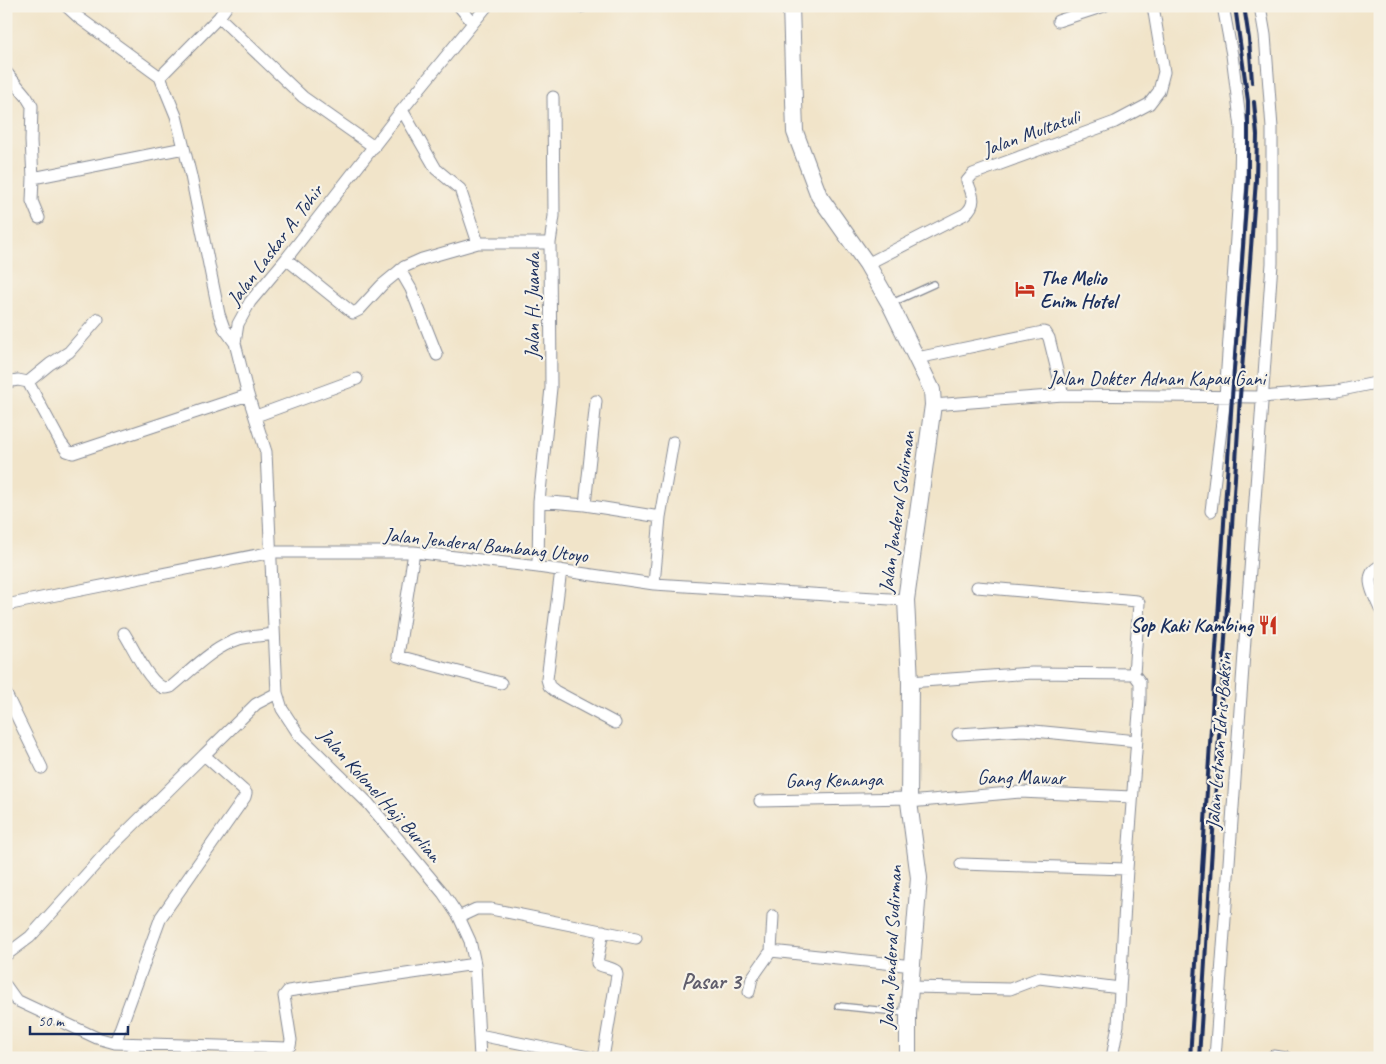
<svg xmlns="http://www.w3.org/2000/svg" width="1386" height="1064" viewBox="0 0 1386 1064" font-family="Caveat,sans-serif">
	<rect width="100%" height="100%" fill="#f7f3e8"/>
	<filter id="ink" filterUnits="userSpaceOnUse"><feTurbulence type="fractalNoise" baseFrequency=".02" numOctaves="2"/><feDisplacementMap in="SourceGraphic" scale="10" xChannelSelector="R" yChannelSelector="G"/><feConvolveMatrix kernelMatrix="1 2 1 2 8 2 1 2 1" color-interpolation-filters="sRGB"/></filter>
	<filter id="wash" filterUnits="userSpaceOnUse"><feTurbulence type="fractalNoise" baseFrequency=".0096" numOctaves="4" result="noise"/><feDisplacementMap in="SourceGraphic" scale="20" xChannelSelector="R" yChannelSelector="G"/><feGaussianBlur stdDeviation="1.12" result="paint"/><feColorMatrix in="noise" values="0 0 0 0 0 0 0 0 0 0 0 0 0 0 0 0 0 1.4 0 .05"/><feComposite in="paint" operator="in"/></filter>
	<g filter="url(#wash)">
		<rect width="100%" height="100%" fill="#f1e4c9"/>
	</g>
	<g filter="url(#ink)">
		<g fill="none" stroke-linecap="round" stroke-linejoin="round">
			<defs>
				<path id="service" d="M892,303l42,-19
					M838,1006l68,7"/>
				<path id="minor" d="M66,6l12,11 82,60 16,39 15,60 28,138 5,14 11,15
					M459,6l14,17
					M580,7l4,-1
					M219,17l84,80 71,50
					M1058,21l46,-15
					M6,72l20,24 6,10 -1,35 2,37 151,-30
					M160,77l59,-60 8,-11
					M402,110l34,59 24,20 18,54
					M33,178l-1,23 7,17
					M286,259l67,54 6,-3 23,-25 22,-18 18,-8 56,-16h72
					M867,264l98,-50c13,-11 7,-20 2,-33l6,-7 142,-52 34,-18 10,-13 5,-19 -11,-66
					M400,270l11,19 26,66
					M917,358l126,-26 3,1 3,5 14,57
					M6,382l12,-2 10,2 33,61 6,8 6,2 175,-58
					M28,382l22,-18 19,-12 29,-33
					M933,405l130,-10 198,2 76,-6 43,-9
					M256,416l101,-37
					M539,501l46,4 75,12
					M585,505l11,-104
					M1211,511l14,-114 15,-217 1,-52 -9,-73 -9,-49
					M414,552l-16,104 103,27
					M1380,566c-19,9 -6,29 0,43
					M538,567l1,-66 12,-113 -1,-145 4,-27 -1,-119
					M561,570l-14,109 2,7 6,5 60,32
					M654,584l6,-67 13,-75
					M977,587l160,14 2,2 -5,71
					M6,605l266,-53h142l124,15 116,17 252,16
					M124,633c9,14 22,44 36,53 4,3 7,2 11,1 22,-18 41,-39 68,-48 11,-3 24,-3 35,-5
					M910,682l122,-9 102,1 6,8v17l-13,170 -9,156 -6,33
					M6,694l36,74
					M958,734l66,-4 113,11
					M760,801l149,-3
					M909,802l111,-10 112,5
					M961,864l166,5
					M773,916l-2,35 142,15
					M459,917l17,-8h15l145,29
					M6,955l24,-18 82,-91 92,-91
					M6,986l10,14 81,38 18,5 172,5 3,-2 1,-6 -7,-44 4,-5 187,-27
					M911,987l99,2 29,-11 81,10
					M749,992l3,-14 19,-27
					M479,1035l115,23
					M115,1043l46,-126 84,-120 1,-4 -3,-3 -39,-35 52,-51 21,-11
					M131,1058l2,-14
					M480,1058l-5,-94 -5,-23 -11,-24 -16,-24 -75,-90 -69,-68 -17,-26 -5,-16 -11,-241 -18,-57 -13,-52 3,-19 12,-22 36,-43 116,-149 85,-104
					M603,1058l14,-83 -1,-4c-6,-5 -14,-3 -19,-8l6,-32
					M1215,1058l57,-795v-135l-7,-93 -5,-29
					M1271,1058l2,-2 14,2"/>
				<path id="secondary" d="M791,6l4,126 24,64 48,68 23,40 42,86 1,15 -27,195 4,82 -1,120 10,76 -11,135v45"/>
			</defs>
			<use href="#service" stroke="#868a94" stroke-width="8"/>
			<use href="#minor" stroke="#868a94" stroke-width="13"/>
			<use href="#secondary" stroke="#868a94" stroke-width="18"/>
			<use href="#service" stroke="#fff" stroke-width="5.5"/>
			<use href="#minor" stroke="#fff" stroke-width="11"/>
			<use href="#secondary" stroke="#fff" stroke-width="16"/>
			<path stroke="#1b2f5e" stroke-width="4" d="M1244,6l5,33 3,43
				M1190,1058l42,-661 16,-218v-78l-13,-95
				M1199,1058l41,-661 16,-217 1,-45 -3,-33"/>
		</g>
	</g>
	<defs>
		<symbol id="hotel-bare" viewBox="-9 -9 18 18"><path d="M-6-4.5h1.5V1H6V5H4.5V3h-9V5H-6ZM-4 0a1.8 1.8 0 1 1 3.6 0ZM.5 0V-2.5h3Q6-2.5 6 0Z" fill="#c8321e" stroke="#f7f3e8" stroke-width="2.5" paint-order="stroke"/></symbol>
		<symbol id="restaurant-bare" viewBox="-9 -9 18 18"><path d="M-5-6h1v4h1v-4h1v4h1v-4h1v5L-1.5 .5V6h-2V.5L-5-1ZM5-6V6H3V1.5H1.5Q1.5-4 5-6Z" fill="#c8321e" stroke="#f7f3e8" stroke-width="2.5" paint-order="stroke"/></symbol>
	</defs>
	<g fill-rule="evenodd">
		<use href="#hotel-bare" x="1011" y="275" width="28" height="28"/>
		<use href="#restaurant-bare" x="1254" y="611" width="28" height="28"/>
	</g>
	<g text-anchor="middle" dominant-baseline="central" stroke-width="4.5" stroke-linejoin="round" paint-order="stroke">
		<g font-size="20" fill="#1b2f5e" stroke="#f7f3e8">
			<text transform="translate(1031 133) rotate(-20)">Jalan Multatuli</text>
			<text transform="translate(275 245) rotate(-53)">Jalan Laskar A. Tohir</text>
			<text transform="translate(532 306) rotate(-90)">Jalan H. Juanda</text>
			<text x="1157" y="378">Jalan Dokter Adnan Kapau Gani</text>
			<text transform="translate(897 512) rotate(-82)">Jalan Jenderal Sudirman</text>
			<text transform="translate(486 545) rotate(6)">Jalan Jenderal Bambang Utoyo</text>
			<text transform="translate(1219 741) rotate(-86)">Jalan Letnan Idris Baksin</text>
			<text x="1021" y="777">Gang Mawar</text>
			<text transform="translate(834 780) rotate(-1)">Gang Kenanga</text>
			<text transform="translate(380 795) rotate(48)">Jalan Kolonel Haji Burlian</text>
			<text transform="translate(891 947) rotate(-87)">Jalan Jenderal Sudirman</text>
		</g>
		<g font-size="20" font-weight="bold" fill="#1b2f5e" stroke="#f7f3e8" text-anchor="start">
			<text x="1040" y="278">The Melio<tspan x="1040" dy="23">Enim Hotel</tspan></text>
			<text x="1253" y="625" text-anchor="end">Sop Kaki Kambing</text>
		</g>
		<g font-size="22" font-weight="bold" fill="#605e6c" stroke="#f7f3e8">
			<text x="711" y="982">Pasar 3</text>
		</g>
	</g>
	<rect width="1386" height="1064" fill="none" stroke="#f7f3e8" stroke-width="25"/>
	<path d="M30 1026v8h98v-8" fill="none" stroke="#1b2f5e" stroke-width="2.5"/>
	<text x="38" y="1026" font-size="15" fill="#1b2f5e" stroke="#f7f3e8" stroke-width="4" paint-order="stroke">50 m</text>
</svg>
